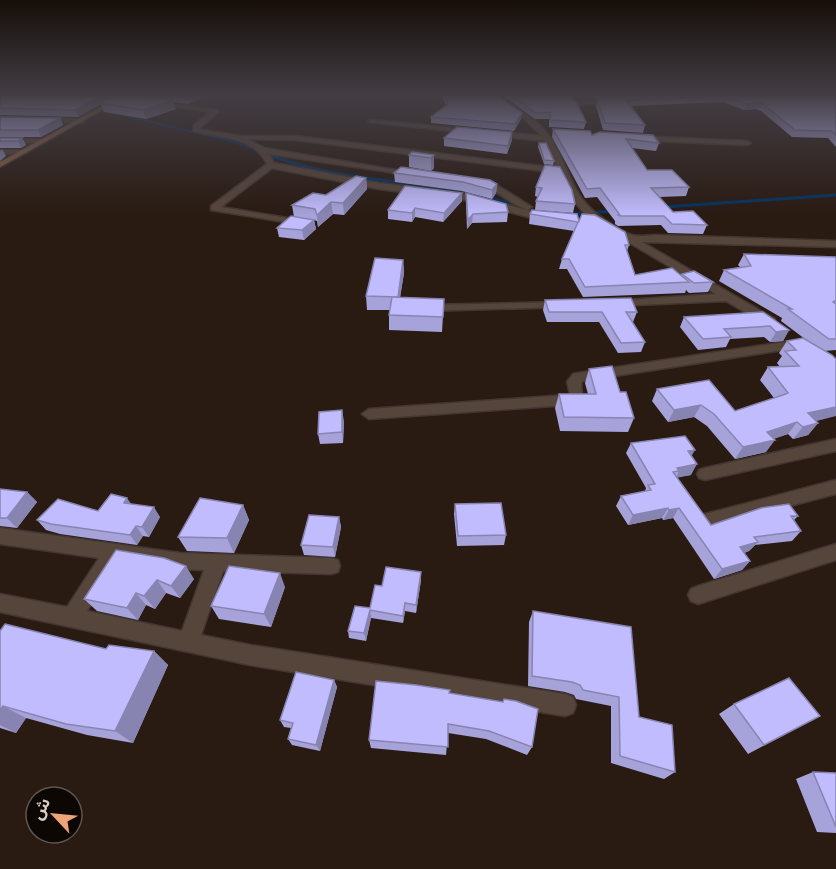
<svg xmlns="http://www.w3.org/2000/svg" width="836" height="869" viewBox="0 0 836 869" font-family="'Asap Condensed','Noto Sans Arabic',sans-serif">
	<rect width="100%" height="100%" fill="#291a12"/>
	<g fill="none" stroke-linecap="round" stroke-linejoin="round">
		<path stroke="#053360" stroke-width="2" d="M119,114l118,29 39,15"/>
		<path stroke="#053360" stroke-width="3" d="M272,156c57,21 118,24 177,33 31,4 60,14 89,24
			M664,207l172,-12
			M572,214l41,-3"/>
		<defs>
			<path id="street" d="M490,94c11,0 20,7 29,14 12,9 25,19 33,32 22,37 19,61 61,85 19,12 20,12 43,10l180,6v6l-194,-5 133,77v6h-8l-41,-24 -112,5 -6,-3 2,-2 106,-7 -127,-75 -16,-19 -13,-27 -264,-33 -48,-1 16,9 156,26 -4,2 -147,-22 5,9 105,20 83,10 92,24 -5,3 -21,-3 -67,-18 -82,-10 -107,-21 -51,39 85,14 5,3 -2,2 -98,-16v-4l56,-42c-13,-28 -48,-26 -74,-33l1,-6 16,-13 -58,-9 3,-2 63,9v2l-19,17 41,7h56l261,32 -12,-27 -177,-19 3,-2 171,16 -22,-21z
				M615,99l2,3 -44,3 -3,-2z
				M0,117l82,2 3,2 -3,2 -82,-2z
				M636,136l111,5 4,2 -4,2 -114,-5z
				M0,139h43l4,2 -4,2h-43z
				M0,150h24l4,2 -4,2h-24z
				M479,180l16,4 37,23 -4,3c-19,-6 -32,-22 -52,-26l-1,-2z
				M563,302l6,3 -2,2 -142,4 -6,-3 6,-3z
				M798,340l4,1 2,3 -2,3 -220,34c-3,7 3,12 -2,20l-13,4 -198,14 -7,-5 7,-5 198,-14 3,-1 -3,-12 6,-8 5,-1z
				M836,439v12l-131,29 -6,-2 -2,-4 2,-4 6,-2z
				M836,480v14l-131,34 -6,-2 -3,-5 3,-5 6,-2z
				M0,528l180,25 151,5 7,2 2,6 -2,6 -7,2 -108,-3 -22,64 49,10 315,49 8,3 3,8 -3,8 -8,3 -315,-51 -250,-53v-18l67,13 32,-49 -99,-14zM118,560l62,9 24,1 -22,61 -95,-20z
				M836,544v16l-138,44 -7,-3 -3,-6 3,-6 7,-3z"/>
			<path id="secondary" d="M124,94h7l-131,73v-5z"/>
		</defs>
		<use href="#street" stroke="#413631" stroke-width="3"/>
		<use href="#secondary" stroke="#413631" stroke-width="3"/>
		<use href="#street" fill="#56453b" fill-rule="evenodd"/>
		<use href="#secondary" fill="#895d44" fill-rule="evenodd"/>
	</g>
	<path fill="#a6a2da" d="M0,94l131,1v-1h79l-22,10 -15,-2 3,7 -30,10 -42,-7 -3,-8 -23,13 -78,-2z
		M441,94h54l27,19 -1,6 -7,12 -83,-8v-6l15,-11z
		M501,94h73l-1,5 13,23 -2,7 -35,-2v-8h-14z
		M592,94h88l-86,5z
		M685,94h151v53l-8,-9 -36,-1 -31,-26 -6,-2 -11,1 -21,-8 -92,4 14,19 -2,8 -40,-3 -7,-24 1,-7z
		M0,117l60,1 3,7 -22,12h-41z
		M553,129l39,6 67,8 -3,8 -24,-3 15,22 42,17 -3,9 -27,1 14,15 34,13 -4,9 -35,-1 -7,-8 -43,1 -3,-2v-3l-18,-24 -12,1 -33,-61z
		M512,132v8l-5,14 -63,-8v-8z
		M0,138h22l4,7 -5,3h-21z
		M539,143l15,18 -1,4 -9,-1 -6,-17z
		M409,155h25v13l-3,3 -22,-4z
		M545,165l30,39 -2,9 -38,-3 1,-9 2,-4 -3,-1 1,-9z
		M394,173l103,11 -1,9 -4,6 -30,-8 -67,-9z
		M366,178l1,11 -23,26 -11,-1 -15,13 -1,-6 -3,-1 2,9 -12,11 -25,-3 -2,-9 17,-11 -2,-12 34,-10z
		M466,193l42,19 -1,10 -35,1 -5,6 -1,-27z
		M462,201l-19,21 -28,-5 -3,5 -24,-3v-9z
		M530,214l49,7 50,24 -2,6 8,24 46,1 1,-2 31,8 -5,10 -19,1 -3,-3 -1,3 -102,4 -16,-28h-8l3,-10 12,-28 -45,-7z
		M744,254l92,3v93l-12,1 -8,70 2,2 -10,12 -15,4 -5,-5 -15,5 -7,13 -31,7 -28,-33 -13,-9 -26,5 -16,-21 5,-12 78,22 39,-13 -14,-18 8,-13h12l-3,-4 5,-7 -3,-3 8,-12 22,1 -28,-21 1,-3 -63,-37 5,-11 16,-3 -2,-2z
		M403,260l1,13 -4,24 44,2 -2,33 -53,-2v-15l1,-5h-23l-1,-14z
		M545,300l92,12 -4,10h-1l13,20 -4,10 -23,1 -19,-31h-52l-4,-12z
		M763,312l26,18 -6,11 -13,1 -6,-5 -34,2 -4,8 -28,3 -18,-23 4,-10z
		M589,369l31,23 14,26 -6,14 -68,-1 -5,-23 4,-14h29l-3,-11z
		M344,421l-1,22 -23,1 -2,-10z
		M631,443l60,14v18l-14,2 34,48 87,-9 -4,4 7,11 -9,10 -37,4 -6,6 -5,2 6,8 -8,9 -28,9 -41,-61 -10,2 -1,-2 -34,7 -12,-19 5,-10 24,-5 1,-3 -20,-35z
		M0,489l27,3 10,10 -20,26 -17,-2z
		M132,504l28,13 -11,20 -6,-1 -6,9 -77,-11 -14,-4 -9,-10 61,-9z
		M455,504l51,31 -2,10 -47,1 -3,-32z
		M243,505l6,15 -15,33 -47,-2 -9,-14z
		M339,517l2,10 -6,30 -31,-2 -3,-10z
		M164,558l30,21 -14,19 -14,-5 -11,16 -9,-4 -8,15 -41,-9 -13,-12z
		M421,580l-5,33 -11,-2 -2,12 -32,-5 -5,23 -17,-3 -1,-7 22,-23 12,-22z
		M285,587l-14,40 -52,-8 -8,-13z
		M533,611l106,106 36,55 -11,7 -53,-16v-57l-35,-7 -2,-4 -9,-3 -37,-6 1,-64z
		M0,631l106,18 48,2 14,14 -35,78 -46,-8 -61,-17 -10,15 -16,-5z
		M334,680l3,7 -17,64 -28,-6 -4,-6 3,-11 -7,-1 -4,-7z
		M449,693l83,54 -5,8 -41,-16 -38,-6 -2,22 -75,-7 -2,-8z
		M734,704l86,12 -72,38 -29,-40z
		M813,772l23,1v60l-19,-1 -21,-53z"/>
	<path fill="#8784b1" d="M106,94h14l-20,9 1,1 -23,13 -3,-7z
		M195,94h15l-22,10 -2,-7z
		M173,100l3,9 -30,10 -3,-9z
		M758,102l-3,7 -11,1 2,-6z
		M522,113l-1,6 -7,12 1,-7z
		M60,118l3,7 -22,12 -3,-7z
		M512,132v8l-5,14 1,-8z
		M22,138l4,7 -5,3 -3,-7z
		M2,149l4,7 -6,5v-10z
		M434,155v13l-3,3v-13z
		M366,178l1,11 -23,26 -1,-12z
		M497,184l-1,9 -4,6v-9z
		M462,193v8l-19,21 1,-9z
		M331,202l2,12 -15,13 -1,-12z
		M415,208v9l-3,5v-9z
		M473,214l-1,9 -5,6 1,-9z
		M314,220l2,9 -12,11 -2,-10z
		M403,260l1,13 -6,38v-14z
		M789,330l-6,11 -13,1 6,-10z
		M701,405l-7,12 -26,5 6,-12z
		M836,407v9l-35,9 7,-12z
		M342,410l2,11 -1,22 -1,-11z
		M797,422l-9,12 -27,9 14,-3 -9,12 -31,7 8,-12 24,-15z
		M818,423l-10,12 -15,4 10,-12z
		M695,450l-6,10 -1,-9z
		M697,464l-6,11 -15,3 3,-7 -2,-3z
		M27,492l10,10 -20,26 -10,-10z
		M127,498l7,10 -10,-5z
		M243,505l6,15 -15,33 -7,-15z
		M154,507l6,10 -11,20 -7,-10z
		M668,508l-6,10 -34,7 5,-10z
		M679,508l-6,10 -10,2 6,-10z
		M339,517l2,10 -6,30 -2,-10z
		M136,526l7,10 -6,9 -7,-10z
		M758,542l-9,9 -17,6 8,-10z
		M750,561l-8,9 -28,9 8,-10z
		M186,566l8,13 -14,19 -9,-12z
		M421,572v8l-5,33v-8z
		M280,573l5,14 -14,40 -7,-13z
		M157,580l9,13 -11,16 -11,-13z
		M136,593l10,12 -8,15 -11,-12z
		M405,603v8l-2,12v-7z
		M370,610l1,8 -5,23 -2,-8z
		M154,651l14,14 -35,78 -18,-12z
		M334,680l3,7 -17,64 -4,-6z
		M3,706l23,12 -10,15 -16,-8v-15z"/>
	<path fill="#c1bcfd" stroke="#8784b1" stroke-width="1.5" d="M0,94h106l-31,16 -75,-2z
		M117,94h8l48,6 -30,10 -43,-7z
		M159,94h36l-9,3z
		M444,94h51l27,19 -7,11 -84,-7 17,-13z
		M510,94h64l-5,3 7,4 10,21 -36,-2v-8l-14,1z
		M685,94h151v41l-4,-4 -37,-1 -31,-25 -6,-3 -12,2 -21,-8 -99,4 19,25 -40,-2 -8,-24z
		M0,117l60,1 -22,12h-38z
		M457,127l55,5 -4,14 -64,-8z
		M553,129l37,2 2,4 8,-3 53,3 6,8 -33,-4 21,31h25l17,17 -38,1 22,24 20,-1 14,14 -35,-1 -8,-8h-43l-4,-1h3l-20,-27 -13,1z
		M0,138h22l-4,3h-18z
		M539,143h7l8,18 -10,-1z
		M412,152l22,3 -3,3 -22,-3z
		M545,165l15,2 12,23 3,14 -39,-3 6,-13 -6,-1z
		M401,167l89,13 7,4 -5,6 -29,-8 -69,-9z
		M356,176l10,2 -23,25 -12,-1 -14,13 -2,-6 -23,-4 21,-12 13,2z
		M405,186l57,7 -18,20 -29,-5 -3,5 -24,-3z
		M466,193l40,11 2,8 -35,2 -5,6z
		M532,210l45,4 2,7 3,-7 13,1 30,17 4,13h-4l10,30 37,-7 17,14 -104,5 -16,-28h-7l16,-37 -48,-8z
		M291,216l23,4 -12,10 -25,-2z
		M744,254l92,3v43l-3,2 3,2v35h-7l-41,-30h4l-68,-39 27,-4z
		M375,258l28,2 -5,37 -32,-1z
		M694,271l19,11 -19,1 -12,-9z
		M392,297l52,2 -1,18 -54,-2z
		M631,298l6,14h-11l19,30 -24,1 -19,-31h-53l-4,-12z
		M763,312l26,18 -13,2 -6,-6 -46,3 7,8 -28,2 -19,-22z
		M803,338l29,17 4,4v48l-28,6 10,10 -15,4 -6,-5 -30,10 8,8 -32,7 -29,-33 -13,-9 -27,5 -17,-21 52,-9 26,31 48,-16 5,-2 -20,-26 31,-1 -14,-15 11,-1 -9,-9z
		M612,366l8,26h6l8,26 -70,-1 -5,-23h37l-7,-25z
		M342,410v22l-24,2 1,-22z
		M685,436l10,14 -7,1 9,13 -20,4 2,3 -6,1 38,53 50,-17 28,-4 9,12h-7l10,15 -47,6 4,5 -18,5 10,14 -28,8 -43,-61 -10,2 -1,-2 -35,7 -12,-19 30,-6 -3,-5 7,-1 -24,-41z
		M0,489l27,3 -20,26h-7z
		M111,494l16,4 -3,5 30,4 -12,20 -6,-1 -6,9 -79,-11 -14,-4 21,-21 40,12z
		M200,498l43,7 -16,33 -49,-1z
		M501,503l5,32 -48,1 -3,-32z
		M309,515l30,2 -6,30 -32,-2z
		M116,550l48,8 22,8 -15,20 -14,-6 -13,16 -8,-3 -9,15 -43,-9z
		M229,566l51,7 -16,41 -53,-8z
		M386,567l35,5 -5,33 -11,-2 -2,13 -33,-6 -6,23 -16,-2 7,-25 15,2 5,-23 7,1z
		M533,611l98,16 8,90 33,8 3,47 -55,-16 -1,-59 -36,-7 -3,-5 -8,-3 -40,-6z
		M5,624l101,25 3,-4 45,6 -39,80 -49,-7 -63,-18 -3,4v-79z
		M296,672l38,8 -18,65 -28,-6 5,-16 -13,-3z
		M789,678l31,38 -56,29 -30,-41z
		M376,681l40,4 34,5 -1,3 54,9 1,-3 12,2 22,8 -6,38 -43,-16 -41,-7v23l-79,-7z
		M813,772l23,1v54z"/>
	<linearGradient id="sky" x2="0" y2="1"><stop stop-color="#170e0a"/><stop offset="0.44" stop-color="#433e44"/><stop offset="1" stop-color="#433e44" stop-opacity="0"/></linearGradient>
	<rect width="836" height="216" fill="url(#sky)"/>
	<g transform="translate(54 815) rotate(296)"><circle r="28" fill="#0d0704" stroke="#5f5753" stroke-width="1.5"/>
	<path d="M0-4.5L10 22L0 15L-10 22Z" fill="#efa378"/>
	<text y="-9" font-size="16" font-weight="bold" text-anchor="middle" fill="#dad0ca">ش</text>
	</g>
</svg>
